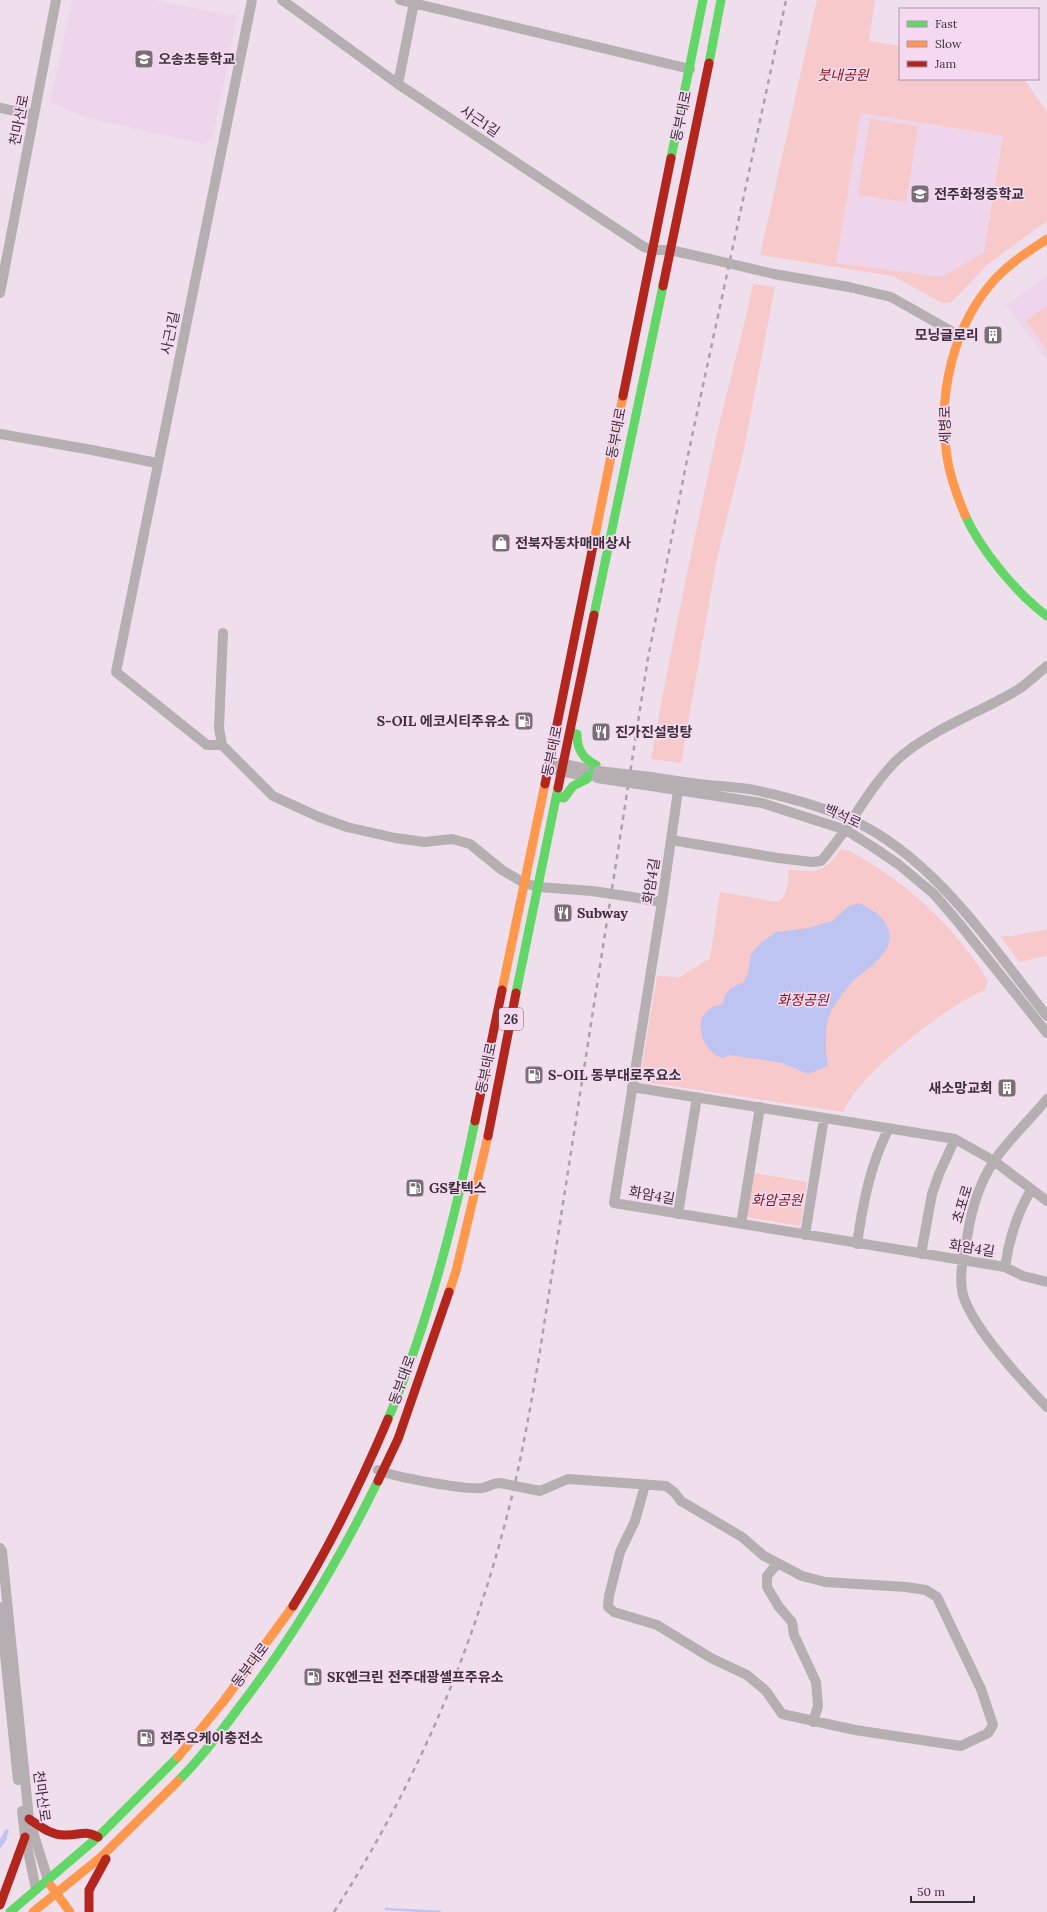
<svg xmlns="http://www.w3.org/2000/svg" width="1047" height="1912" viewBox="0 0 1047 1912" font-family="Lora,'Noto Sans KR',serif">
	<rect width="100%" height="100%" fill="#efdfed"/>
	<path fill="#eed5eb" d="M72,0h82l83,16 -24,121 -9,7 -117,-26 -37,-16z
		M861,113l142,23 -19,116 -42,26 -106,-15z
		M1047,276v84l-41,-55z"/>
	<path fill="#f7c9ca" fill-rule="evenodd" d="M817,0h58l-6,41 31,5v33h124l23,33v109l-59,43 -36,38 -10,1 -49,-27 -133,-21zM861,113l142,23 -19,116 -42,25 -106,-14z
		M870,119l48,7 -12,76 -48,-7z
		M753,284l22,3 -31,162 -27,109 -36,205 -30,-4c19,-106 41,-211 64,-316 12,-53 27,-105 38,-159z
		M1047,306v45l-21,-30z
		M841,849c8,0 18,7 24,11 50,30 93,71 123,121l-3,9c-39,16 -125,83 -142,122l-191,-29 -9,-5 -2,-5 16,-97 23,1 30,-19 10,-66 58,10c10,-6 10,-22 11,-32 29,1 34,5 52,-21z
		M1047,929v27l-27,6 -20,-26h12z
		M754,1173l53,9 -7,44 -53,-9z"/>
	<path fill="#bec4f2" d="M860,903c8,5 19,10 24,18 19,27 -15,46 -31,60 -6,6 -18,23 -22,30 -8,16 -5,38 -3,55l-20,8 -26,-11 -53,-8 -6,3c-3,-1 -9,-3 -11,-6 -11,-9 -17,-32 -4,-42 4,-3 10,-5 15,-6l2,-9 6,-7 13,-6 4,-10 3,-18 11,-12 14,-10 33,-4 23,-7 17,-15z
		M6,1829l3,2 -2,5v3l-7,10v-10z"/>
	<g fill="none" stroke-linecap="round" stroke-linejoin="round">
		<path stroke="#bec4f2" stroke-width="2.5" d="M386,1909l54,3"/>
		<path stroke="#b5afb2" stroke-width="10" d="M282,0l116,84 246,163 9,3h17l40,9
			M400,0l290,69
			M398,84l16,-81
			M0,108l34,7
			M774,274l75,13 42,10 69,39
			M0,293l56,-293
			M0,434l92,16 65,13
			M223,633l-4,95 3,17 51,51 46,21 28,10 48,11 30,4 27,-3 18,5 32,26 22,13 14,4 54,4
			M222,745h-15l-91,-73c44,-224 92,-448 136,-672
			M559,763l39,8
			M556,770l33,7
			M651,777c19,3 38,6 57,8 17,2 34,2 51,6 31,7 64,16 93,29 83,38 139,126 195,196
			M651,786l111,17 84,27 27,17 25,17 36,30 24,28 89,111
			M678,791l-16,111 -48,301 391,64 18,9 24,6
			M671,840l107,18 34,4 9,-1c29,-32 46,-72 77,-102 32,-29 83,-47 121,-70 10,-7 19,-16 28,-23
			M626,896l36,6
			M632,1087l323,52 39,22 53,40
			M1047,1099c-16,20 -39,41 -53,62 -14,21 -22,47 -26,71 -3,19 -9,38 -6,58 5,32 62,93 85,117
			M678,1214l19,-117
			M741,1224l19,-117
			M805,1235l19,-117
			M857,1244c6,-41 13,-79 32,-116
			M921,1254l11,-60 7,-20 16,-35
			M1005,1267c4,-28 11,-52 26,-77
			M378,1470c17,7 86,20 104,18 7,-1 10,-5 18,-5
			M535,1490l5,1 28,-12 98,7 8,6 7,9 61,36 22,19 38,20 23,6 81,5 20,3 11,7 44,92 12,36 -5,8 -27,13 -106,-16 -73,-16 -16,-23 -19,-16 -36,-17 -54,-33 -43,-13 -6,-5 1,-11 11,-44 15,-31 10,-36
			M0,1548l2,3 27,268 19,61
			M777,1564l-10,12v11l12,20 13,15 2,13 22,47 2,24 -5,16
			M0,1607l18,173
			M22,1811l3,26 11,52"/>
		<path stroke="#63d668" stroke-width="9" d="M709,63l12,-63
			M671,158l32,-158
			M965,515c15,34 52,79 82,101
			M594,615l69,-329
			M571,732l6,2c0,15 5,24 19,31l-2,5
			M557,797l7,1 9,-12 14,-7v-3
			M516,993l42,-205
			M388,1419c40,-95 66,-197 87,-298
			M178,1781c23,-23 43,-49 62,-75 54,-70 99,-146 138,-225
			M10,1912l88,-75 80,-80"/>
		<path stroke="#ff974d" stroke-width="9" d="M965,515c-8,-19 -15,-38 -18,-58 -10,-63 6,-132 49,-179 15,-16 33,-27 51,-39
			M593,546l30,-150
			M502,990l43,-206
			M449,1292l7,-21 32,-135
			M178,1757l45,-55 70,-96
			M51,1886l19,26
			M33,1912l68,-55 77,-76"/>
		<path stroke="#b3261e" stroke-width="9" d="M663,286l46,-223
			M623,396l48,-238
			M545,784l48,-238
			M558,788l36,-173
			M475,1121l27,-131
			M488,1136l28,-143
			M378,1481l20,-42 51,-147
			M293,1606c38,-61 67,-121 95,-187
			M29,1819c11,7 21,16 35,16 15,1 20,-6 34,2
			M0,1905l25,-68
			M89,1912v-22l17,-31"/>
		<path stroke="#a8a1a6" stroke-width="2.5" stroke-dasharray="5 5" stroke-linecap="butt" d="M334,1912c80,-124 139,-260 175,-404 13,-51 22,-104 31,-157l108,-693 40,-203 98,-455"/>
		<path stroke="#b5afb2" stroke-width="10" d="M710,259l64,15
			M598,771l53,6
			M597,778l54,8
			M592,891l34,5
			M500,1483l35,7"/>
	</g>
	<defs>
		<symbol id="school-square" viewBox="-11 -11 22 22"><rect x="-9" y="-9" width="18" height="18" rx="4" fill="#7b6e79" stroke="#f5d9f1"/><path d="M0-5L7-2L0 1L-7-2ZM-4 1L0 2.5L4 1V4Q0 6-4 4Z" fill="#fff"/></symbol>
		<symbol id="building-square" viewBox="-11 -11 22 22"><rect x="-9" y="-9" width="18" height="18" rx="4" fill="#7b6e79" stroke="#f5d9f1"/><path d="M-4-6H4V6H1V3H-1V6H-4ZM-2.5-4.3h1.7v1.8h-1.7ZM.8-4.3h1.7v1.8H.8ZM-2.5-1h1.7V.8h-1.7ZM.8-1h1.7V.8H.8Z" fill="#fff"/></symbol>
		<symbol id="shop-square" viewBox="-11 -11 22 22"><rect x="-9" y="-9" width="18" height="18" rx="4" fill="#7b6e79" stroke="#f5d9f1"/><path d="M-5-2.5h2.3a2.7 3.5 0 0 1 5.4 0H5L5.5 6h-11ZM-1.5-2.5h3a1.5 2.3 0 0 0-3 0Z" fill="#fff"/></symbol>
		<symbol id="fuel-square" viewBox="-11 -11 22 22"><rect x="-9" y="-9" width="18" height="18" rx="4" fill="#7b6e79" stroke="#f5d9f1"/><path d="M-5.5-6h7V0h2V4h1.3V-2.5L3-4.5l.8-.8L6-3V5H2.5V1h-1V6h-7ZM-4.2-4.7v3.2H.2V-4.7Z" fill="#fff"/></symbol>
		<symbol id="restaurant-square" viewBox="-11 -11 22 22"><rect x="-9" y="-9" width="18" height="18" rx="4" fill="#7b6e79" stroke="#f5d9f1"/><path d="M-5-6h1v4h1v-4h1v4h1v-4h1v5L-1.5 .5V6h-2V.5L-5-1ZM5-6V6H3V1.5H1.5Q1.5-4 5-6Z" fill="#fff"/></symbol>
	</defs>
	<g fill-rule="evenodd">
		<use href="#school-square" x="133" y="48" width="22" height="22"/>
		<use href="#school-square" x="909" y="183" width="22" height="22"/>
		<use href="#building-square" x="982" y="324" width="22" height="22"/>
		<use href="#shop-square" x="490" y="532" width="22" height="22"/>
		<use href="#fuel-square" x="513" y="710" width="22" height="22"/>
		<use href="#restaurant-square" x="590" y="721" width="22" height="22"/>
		<use href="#restaurant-square" x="552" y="902" width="22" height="22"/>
		<use href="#fuel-square" x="523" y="1064" width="22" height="22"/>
		<use href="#building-square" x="996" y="1077" width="22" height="22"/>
		<use href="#fuel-square" x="404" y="1177" width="22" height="22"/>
		<use href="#fuel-square" x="302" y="1666" width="22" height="22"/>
		<use href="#fuel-square" x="135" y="1727" width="22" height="22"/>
	</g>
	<g text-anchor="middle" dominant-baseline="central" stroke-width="3.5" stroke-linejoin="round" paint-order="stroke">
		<rect fill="#f5d9f1" stroke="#746371" stroke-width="1" x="499" y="1008" width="24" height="22" rx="3"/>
		<g font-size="13" font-weight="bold" fill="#3c313a">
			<text x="511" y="1019">26</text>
		</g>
		<g font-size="14" font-weight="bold" fill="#3c313a" stroke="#f5d9f1" text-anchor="start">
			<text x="158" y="59">오송초등학교</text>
			<text x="934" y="194">전주화정중학교</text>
			<text x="979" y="335" text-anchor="end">모닝글로리</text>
			<text x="515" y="543">전북자동차매매상사</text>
			<text x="510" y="721" text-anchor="end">S-OIL 에코시티주유소</text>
			<text x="615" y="732">진가진설렁탕</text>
			<text x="577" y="913">Subway</text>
			<text x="548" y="1075">S-OIL 동부대로주요소</text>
			<text x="993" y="1088" text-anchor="end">새소망교회</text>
			<text x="429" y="1188">GS칼텍스</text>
			<text x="327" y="1677">SK엔크린 전주대광셀프주유소</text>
			<text x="160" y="1738">전주오케이충전소</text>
		</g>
		<g font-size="14" font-style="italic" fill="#7e1614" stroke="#f5d9f1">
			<text x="843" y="75">붓내공원</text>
			<text x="803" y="1000">화정공원</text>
			<text x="777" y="1200">화암공원</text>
		</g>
		<g font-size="14" fill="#3c313a" stroke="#f5d9f1">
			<text transform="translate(681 116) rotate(-78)">동부대로</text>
			<text transform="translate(19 120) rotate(-79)">천마산로</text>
			<text transform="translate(480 121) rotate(34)">사근1길</text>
			<text transform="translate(170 333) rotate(-78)">사근1길</text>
			<text transform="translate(945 425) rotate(-91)">세병로</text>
			<text transform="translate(616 433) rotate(-79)">동부대로</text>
			<text transform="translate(552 751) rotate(-78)">동부대로</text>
			<text transform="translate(843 816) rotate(24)">백석로</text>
			<text transform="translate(651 881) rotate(-81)">화암4길</text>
			<text transform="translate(486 1068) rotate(-78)">동부대로</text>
			<text transform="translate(652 1195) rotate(10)">화암4길</text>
			<text transform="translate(962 1204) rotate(-73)">초포로</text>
			<text transform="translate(972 1248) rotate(9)">화암4길</text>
			<text transform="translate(402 1380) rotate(-70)">동부대로</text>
			<text transform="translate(250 1665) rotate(-53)">동부대로</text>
			<text transform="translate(42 1796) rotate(82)">천마산로</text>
		</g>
	</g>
	<rect x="899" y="8" width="140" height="72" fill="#f5d9f1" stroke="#ab96a8"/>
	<rect x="907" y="21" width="20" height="6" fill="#63d668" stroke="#ab96a8"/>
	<text x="935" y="28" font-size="12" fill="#3c313a">Fast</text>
	<rect x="907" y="41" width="20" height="6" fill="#ff974d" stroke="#ab96a8"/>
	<text x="935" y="48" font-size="12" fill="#3c313a">Slow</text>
	<rect x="907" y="61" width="20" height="6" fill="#b3261e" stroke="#ab96a8"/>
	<text x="935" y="68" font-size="12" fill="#3c313a">Jam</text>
	<path d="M911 1896v6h63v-6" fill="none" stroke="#3c313a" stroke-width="2"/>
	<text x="917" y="1896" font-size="12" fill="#3c313a" stroke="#f5d9f1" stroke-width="3" paint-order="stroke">50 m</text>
</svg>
